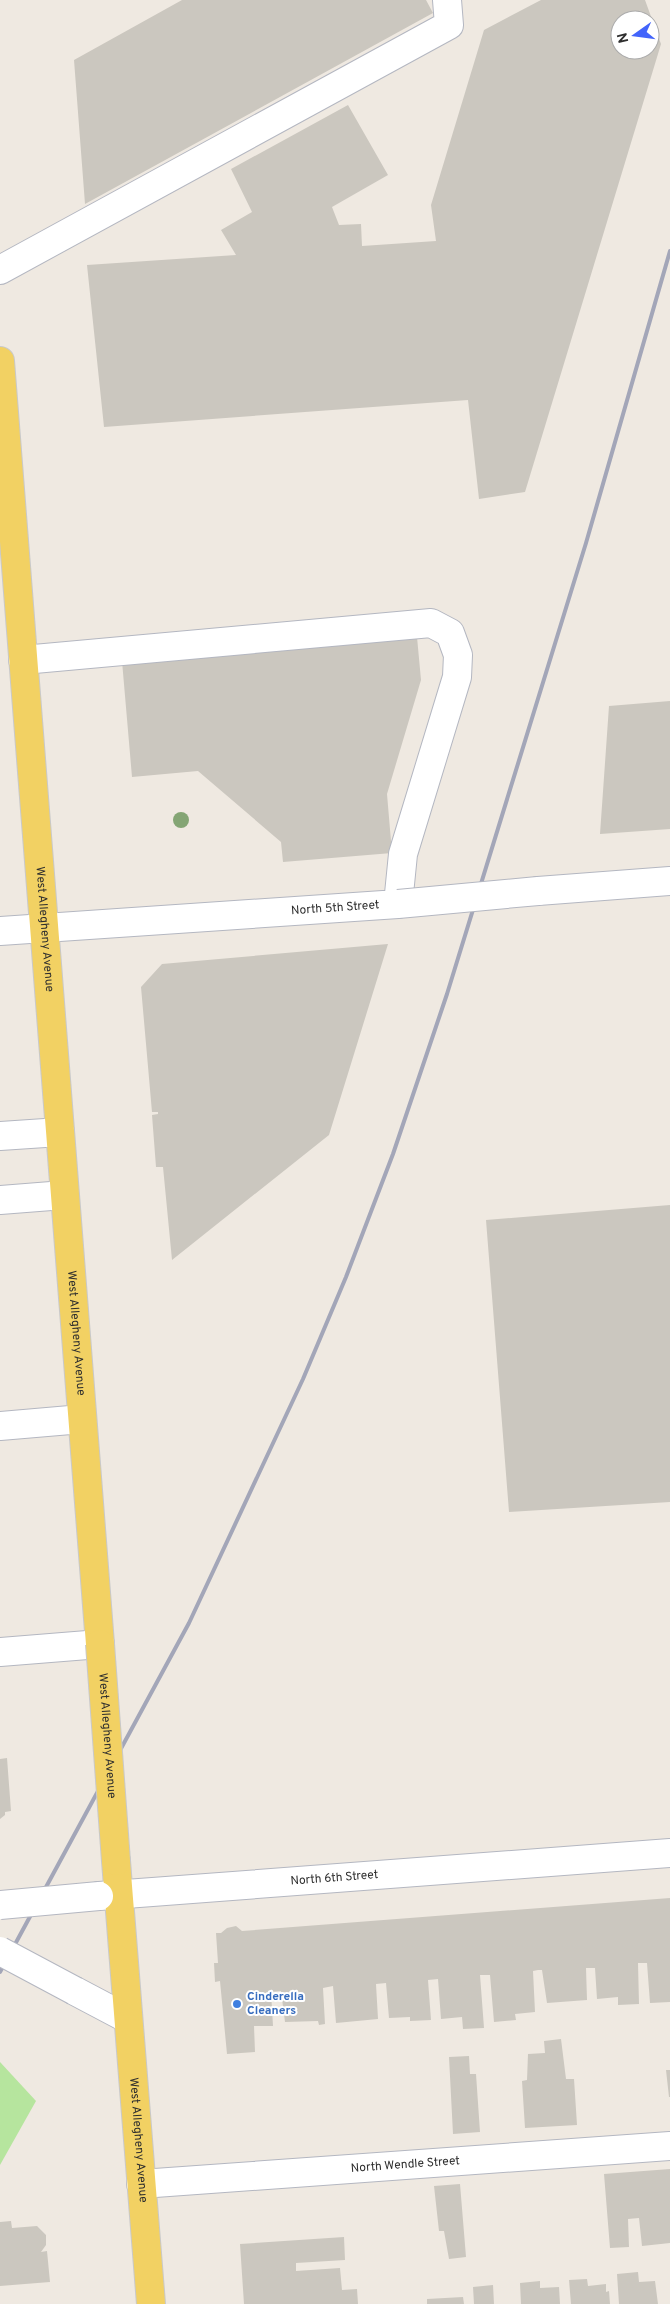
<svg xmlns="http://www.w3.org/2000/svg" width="670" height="2304" viewBox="0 0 670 2304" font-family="Overpass,sans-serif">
	<rect width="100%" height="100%" fill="#efe9e1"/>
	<path fill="#b6e59e" d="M0,2062l36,39 -36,64z"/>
	<path fill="#cbc7bf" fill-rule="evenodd" d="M182,0h244l7,13 -348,191 -11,-144z
		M541,0h104l16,44 -136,448 -46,7 -11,-99 -364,27 -17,-162 149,-10 -15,-25 31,-18 -21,-43 117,-64 40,70 -56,32 7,18 22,-1 1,22 74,-5 -5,-36 53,-175zM620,20h30v30h-30z
		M417,637l4,43 -34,114 5,59 -109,9 -2,-20 -83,-71 -66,6 -10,-116z
		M670,701v128l-70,5 9,-128z
		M388,944l-59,191 -157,125 -9,-93h-7l-4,-52 6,-1v-2h-6l-11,-125 21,-23z
		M670,1205v297l-161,10 -23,-292z
		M7,1758l4,53 -6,1v3l-5,4v-60z
		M670,1898v104l-20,1 -3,-40h-9l1,41 -21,1v-8l-21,2 -2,-31h-9l1,32 -40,3 -5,-33h-4l-5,1 2,41 -20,2 1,6 -22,2 -4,-47h-10l4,53 -21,1 -1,-12 -21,2 -3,-40 -10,1 3,40 -21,1v-4l-21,1 -3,-35 -10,1 2,35 -42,4 -3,-37 -10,2 2,36 -6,1 -1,-4 -33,1 -4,-31 -10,1 2,34h-19l1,26 -28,2 -7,-73 -5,1 -1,-19h4l-2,-30h5l6,-5 9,-2 6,5z
		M561,2039l5,40h8l3,46 -52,3 -3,-47 5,-1 1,-26 17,-1 -1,-12z
		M469,2056l1,18h6l4,58 -27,2 -4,-77z
		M666,2070h4v27h-1z
		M670,2169v74l-28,3 -3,-28 -11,1 1,28 -19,1 -6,-74z
		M460,2184l6,73 -17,2 -5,-28h-5l-5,-45z
		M11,2221l1,7 25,-2 9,9v10l-5,7 6,-1 3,31 -50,4v-64z
		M344,2237l1,23 -49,3v8l44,-3 2,22 15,-1 1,15h-114l-4,-60z
		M638,2272l1,10 16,-1 3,23h-39l-2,-30z
		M587,2279l1,7 18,-2v8l3,-1 1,13h-39l-2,-24z
		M540,2281v7l19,-1 1,17h-39l-1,-21z
		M493,2285l1,19h-20l-1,-17z
		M463,2297l1,7h-37v-5z"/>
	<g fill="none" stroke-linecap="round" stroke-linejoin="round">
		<defs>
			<g id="minor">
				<path d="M0,270l449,-245 -2,-25"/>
				<path d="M538,891l132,-10"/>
				<path id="s1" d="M0,931l398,-27 5,-50 54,-177 1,-22 -8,-22 -19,-10 -408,37"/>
				<path d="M0,1136l60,-4"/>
				<path d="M0,1200l64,-5"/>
				<path d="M0,1426l82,-7"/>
				<path d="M0,1652l100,-8"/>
				<path id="s2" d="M99,1896l571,-43"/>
				<path d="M75,1991l53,28"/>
				<path id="s3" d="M141,2184l529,-38"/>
			</g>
			<g id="major">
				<path id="s4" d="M0,361l100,1283"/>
				<path id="s5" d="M116,1861l35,443"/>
			</g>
		</defs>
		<use href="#minor" stroke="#b4b7c1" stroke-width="30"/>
		<use href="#major" stroke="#c9c9c9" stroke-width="30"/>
		<use href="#minor" stroke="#fff" stroke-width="28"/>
		<use href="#major" stroke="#f2d163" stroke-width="28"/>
		<path stroke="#a3a6b8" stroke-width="4" d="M0,1972l189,-349 114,-244 43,-102 47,-123 54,-160 139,-451 84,-292"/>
		<defs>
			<path id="minor-bridge" d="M398,904l140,-13
				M0,1905l99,-9
				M0,1951l75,40"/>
			<g id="major-bridge">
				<path id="s6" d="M100,1644l16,217"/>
			</g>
		</defs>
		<use href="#minor-bridge" stroke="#b4b7c1" stroke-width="30" stroke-linecap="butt"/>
		<use href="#major-bridge" stroke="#c9c9c9" stroke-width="30" stroke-linecap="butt"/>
		<use href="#minor-bridge" stroke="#fff" stroke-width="28"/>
		<use href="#major-bridge" stroke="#f2d163" stroke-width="28"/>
	</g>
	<circle fill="#84a574" cx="181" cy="820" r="8"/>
	<circle fill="#3f7fe0" stroke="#fff" stroke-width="2" cx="237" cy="2004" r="5"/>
	<g text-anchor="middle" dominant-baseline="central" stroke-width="4" stroke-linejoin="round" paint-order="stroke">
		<g font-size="12" fill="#2e2e2e" stroke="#fff">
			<text stroke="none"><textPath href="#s1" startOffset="336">North 5th Street</textPath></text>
			<text stroke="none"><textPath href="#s4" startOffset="570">West Allegheny Avenue</textPath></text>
			<text stroke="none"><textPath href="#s4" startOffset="975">West Allegheny Avenue</textPath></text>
			<text stroke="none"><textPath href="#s6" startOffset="92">West Allegheny Avenue</textPath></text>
			<text stroke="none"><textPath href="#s2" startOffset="236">North 6th Street</textPath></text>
			<text stroke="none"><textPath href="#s5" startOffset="280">West Allegheny Avenue</textPath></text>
			<text stroke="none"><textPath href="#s3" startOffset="265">North Wendle Street</textPath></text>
		</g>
		<g font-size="12" font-weight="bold" fill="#366cbe" stroke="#fff" text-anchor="start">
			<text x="247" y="1997">Cinderella<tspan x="247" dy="14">Cleaners</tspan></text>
		</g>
	</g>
	<g transform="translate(635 35) rotate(256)"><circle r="24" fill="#ffffff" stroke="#ababab"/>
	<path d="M0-4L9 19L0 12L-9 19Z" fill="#4264fb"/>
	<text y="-8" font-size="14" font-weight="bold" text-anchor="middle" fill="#2e2e2e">N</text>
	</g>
</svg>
